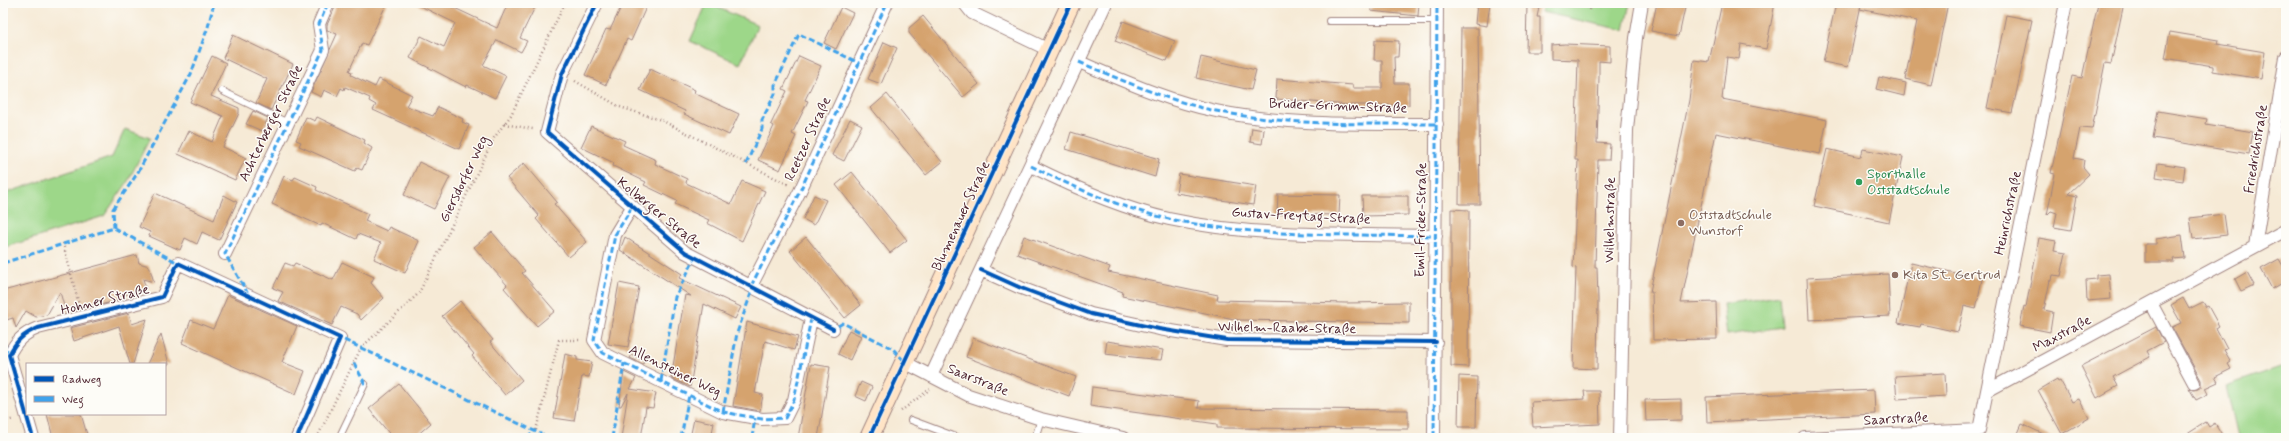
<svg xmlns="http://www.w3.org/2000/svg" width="2289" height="441" viewBox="0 0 2289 441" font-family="Mynerve,sans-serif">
	<rect width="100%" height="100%" fill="#fdfcf7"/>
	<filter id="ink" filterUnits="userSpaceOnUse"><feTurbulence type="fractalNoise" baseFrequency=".025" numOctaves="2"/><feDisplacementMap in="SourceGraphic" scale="8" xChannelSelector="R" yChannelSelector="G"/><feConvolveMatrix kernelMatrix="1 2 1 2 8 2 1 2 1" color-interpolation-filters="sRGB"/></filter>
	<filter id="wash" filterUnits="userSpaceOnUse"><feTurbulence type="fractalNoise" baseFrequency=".012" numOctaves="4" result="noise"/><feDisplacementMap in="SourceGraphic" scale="16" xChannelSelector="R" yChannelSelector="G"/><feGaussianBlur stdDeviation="0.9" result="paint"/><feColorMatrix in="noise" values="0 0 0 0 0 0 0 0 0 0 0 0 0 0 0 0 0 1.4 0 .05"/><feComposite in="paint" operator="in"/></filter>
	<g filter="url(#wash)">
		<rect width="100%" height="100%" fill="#f6ead6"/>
		<path fill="#9dd789" stroke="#747b5a" d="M707,3l51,22 -18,39 -50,-23z
			M1543,3h87l-6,27 -83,-18z
			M125,129l25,9 -23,45 -23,33 -101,32v-54l109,-37z
			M1779,296l3,31 -55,8 -4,-31z
			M2286,365v73h-48l-12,-52z"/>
		<g id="blocks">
			<path fill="#d5a36e" d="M337,3h50l-20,42 -5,-2 -13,28 3,1 -1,3 24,12 4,-8 33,16 -6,11 27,10 5,-9 25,12 -1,3 7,3 -10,24 -86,-39 3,-5 -7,-4 1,-3 -25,-11 -1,3 -3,-2 -4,8 -13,-6 -3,7 -10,-5 26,-58 -10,-4v-5z
				M414,3h30l53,25 11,-25h29l-17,35 7,3 -6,11 -24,-12 -14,25 23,11 -11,22 -28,-13 -1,2 -56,-29 11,-22 23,11 11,-24z
				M623,3h25l-17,38 -4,-2 -21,46 -21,-10 21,-46 4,1z
				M1372,3h47l-1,13 -47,-5z
				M1477,3h13l-3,23 -12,-2z
				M1527,3h13l-3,14h3v35h-14z
				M1657,3h29l-7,33 -28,-5z
				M1722,3h53l-9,46 -25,-5 -2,15 -12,-2 -5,42 105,21 -7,34 -104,-21 -35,170 35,-1 1,37 -64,1 -1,-48h-2l39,-192 5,-40 15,2z
				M1836,3h112l-17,82 -26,-6 12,-58 -57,-12 1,-4 -13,62 -25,-5z
				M2098,3h26l-13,61 -6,-1 -13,66 -12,-1 -6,30 10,2 -1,7 6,7 -21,20 9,2 -6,34 -17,-3 3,-14 -6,-2 -4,4 8,-41 -4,-1 21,-97 10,2z
				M841,7l12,6 -17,36 -12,-6z
				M2006,15l26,5 -20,93 -25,-5z
				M923,16l56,68 -16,13 -54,-64v-5z
				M1123,21l52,20 -8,20 -52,-20z
				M1461,28h17l2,176h-21z
				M2170,32l48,8 -1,4 48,8 -4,27 -48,-8v-5l-48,-8z
				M233,35l60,29 -22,46 -15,-7 11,-24 -44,-21z
				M1375,40l24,1 -1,16h-4l1,26h14v22h-60l-73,-6 1,-20 76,6v3h29v-28h-8z
				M884,42l13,6 -16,36 -13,-5z
				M1565,44l45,2v16l-11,-1v16l-2,66 13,1 -1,16h-11l-3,107h2l1,33 -1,69 -24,-1 3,-100 -3,-1 5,-107h-3l3,-100 -27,-1v-14z
				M212,56l14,7 -15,33 28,12v5l-16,34 23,11 -11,22 -57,-26 11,-23 23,11 11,-26 -33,-14z
				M799,56l22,10 -16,34 3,1 -16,33 4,2 -16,34 -22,-10 16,-34 -3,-2 16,-33 -4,-2z
				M1201,57l55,13 -5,20 -55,-12z
				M650,69l45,21 -1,3 45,21 -10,21 -45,-21 1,-3 -45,-21z
				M1879,77l27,6 -2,13 -28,-7z
				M887,94l55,68 -16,13 -55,-67z
				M253,111l15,7 -6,13 -16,-7z
				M2158,111l49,8 -1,5 47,8 -4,22 -96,-16z
				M306,117l9,4 2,-4 48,23 -1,3 8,5 -10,22 -5,-2 -2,3 -56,-25 2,-4 -5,-2z
				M850,119l12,6 -18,36 -12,-6z
				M591,126l34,15 -2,4 33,15 -1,4 32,15 -1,4 45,21 11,-23 23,10 -23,50 -35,-18 2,-3 -34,-16 2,-3 -33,-16 2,-3 -33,-16 1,-3 -33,-16z
				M1252,128l12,2 -2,14 -12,-2z
				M1071,132l88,27 -4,18 -89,-28z
				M1827,149l34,8 2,-8 40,8 -14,65 -75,-16z
				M419,162l31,15 -16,32 -30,-14z
				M524,163l33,39 -3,2 33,38 -18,15 -33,-38 3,-3 -32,-38z
				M2158,163l27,4 -2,14 -27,-4z
				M852,172l55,68 -17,13 -54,-68z
				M1179,174l77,12 -3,19 -77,-12z
				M284,176l9,4 2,-3 22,10 -1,3 52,24 -3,7 22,10 2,-4 30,14 -14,32 -31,-14 7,-16 -23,-9 -2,5 -34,-16 -1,3 -49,-22z
				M155,193l59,27 10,-25 13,7 -18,38 -17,-8 -5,12 -12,-6 -5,12 -31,-14 1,-4 -11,-5z
				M1278,194l62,1 -1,20 -62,-1z
				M814,195l12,5 -12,25 -11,-6z
				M1362,196h46v19l-45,1z
				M1451,209l18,1 -1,157 -17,-1z
				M2224,214l3,21 -34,4 -3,-21z
				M492,232l33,39 -3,2 33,38 -18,15 -33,-38 3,-3 -33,-38z
				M2182,235l3,23 -12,1 1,3h-29v-18h11v-5z
				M1024,236l86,31 -2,5 110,23 -1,5 129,3 63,-1v21l-170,-3 -117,-24 1,-4 -106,-38z
				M625,237l57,37 -3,4 62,29 -6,12 -31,-15 -14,83 -19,-9 14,-83 6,1 -71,-46z
				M806,237l55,68 -16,13 -55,-67z
				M2039,238l17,3 -2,10 12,2 -5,23 -8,-1 -1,5h-2l-6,30 9,2 -3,20 -30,-6 4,-20 2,1z
				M137,255l2,8 10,3 5,16 -11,-3 3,10 -22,6 1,4 -59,14 -6,-21 -13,23 -11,2 -10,-6 -10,17 -3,-10 -10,3v-30z
				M2279,259l7,12v10l-14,8 -11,-20z
				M342,262l32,15 -3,6 13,15 -23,22 -4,-6 -16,-7 -9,18 -54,-24 5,-9 -10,-4 12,-25 8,3 2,-3 38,17z
				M1911,263l71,16 -6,30 -12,-3 -6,26 -37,-8 -1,3 -22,-4z
				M2247,272l7,13 -13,6 -6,-12z
				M1888,274l2,42 -81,4 -2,-42z
				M2109,274l2,25 -24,2 -1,-21 10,-1v-4z
				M619,283l20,4 -11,60 -20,-3z
				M228,295l69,31 -15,36 23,9 -9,23 -114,-51 9,-23 22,9z
				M2183,298l6,11 14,-7 3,5 2,-1 11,20 -3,2 11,21 -3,1 7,12 -3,2 3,5 -16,8 3,5 -13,6 3,6 -12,6 -7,-12 4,2 5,-1 3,-2v-7l-29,-53 9,-4 -10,-18z
				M460,301l33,39 -3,2 32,38 -17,15 -33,-39 2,-2 -32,-38z
				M129,313l3,11 15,-5 -14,45h-3l-11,-38 -45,15 -4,-13z
				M747,322l51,15 -4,13 -29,-9 -10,52 8,2 -3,16 -27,-5z
				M2156,327l8,15 -17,9 3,6 -37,20 5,9 -21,12 -16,-32z
				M849,330l12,6 -11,24 -12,-6z
				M161,334l8,30h-22z
				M973,338l103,39 -7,19 -103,-39z
				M1107,341l56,9 -2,10 -56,-6z
				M565,354l12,3v3l15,2 -3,15 -7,-1 -8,45 -20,-3z
				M632,355l12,6 -1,3 -13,-6z
				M811,364l19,3 -5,30 -7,41h-20z
				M624,372l12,6 -6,11 26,4 -3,15 -7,-1 -5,31h-20l7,-45 -7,13h-2z
				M1945,373l1,23 -49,3 -2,-23z
				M1459,376l18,1 -1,50h-18z
				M2057,379l1,2 2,-1 12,22 7,-3 10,19 -27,16 -24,-44z
				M861,382l11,5 -6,14 -11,-5z
				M399,384l32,39 -17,15h-21l-24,-29z
				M1092,387l107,14 -1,7 210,2v19l-191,-1v-4l-127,-18z
				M1874,390l1,24 -168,8 -1,-25z
				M1584,391h15l1,33 -67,3 -2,-25 54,-3z
				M1681,399v21l-35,1 -1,-21z
				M47,414h34l7,24h-35z
				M694,419l20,4 -3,15h-21z
				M2206,422l3,5 6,-4 9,15h-43z
				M2022,424l30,14h-36z"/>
		</g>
	</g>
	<g filter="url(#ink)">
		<use href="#blocks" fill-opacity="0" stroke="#a08480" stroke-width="1"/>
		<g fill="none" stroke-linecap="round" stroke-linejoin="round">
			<defs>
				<path id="lane" d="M972,13l5,-10
					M1329,21h108
					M222,91l66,32
					M911,420l48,18
					M339,438l26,-54
					M1035,438l6,-19"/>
				<path id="street" d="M597,3l-35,71 -15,58 138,120 148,77
					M964,3l8,10 77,37
					M1079,62c45,19 89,39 137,49 73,15 147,13 221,13
					M1031,166c44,22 90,42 138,53 88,19 178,15 267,17
					M632,207l-17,28 -21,105 9,13 120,59 39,7 23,-1 9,-18 17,-81
					M2255,246l31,-189
					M225,254l98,-204 -4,-26 9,-21
					M981,270l40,18 70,26 68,15 68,11 209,2
					M751,286l49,-95 87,-188
					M2151,303l43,80
					M906,363l62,32 73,24 82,19
					M931,376l175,-373
					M1987,391l299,-161
					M1979,430l87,-427
					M1434,437l3,-434
					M33,438l-24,-83c7,-14 14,-21 29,-27l124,-31 16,-34 162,75 -43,100
					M1620,438l7,-308 9,-92 6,-35
					M1805,438l174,-8"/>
				<path id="secondary" d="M869,438l202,-435"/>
			</defs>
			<use href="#lane" stroke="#a08480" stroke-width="8"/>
			<use href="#street" stroke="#a08480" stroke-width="14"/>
			<use href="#secondary" stroke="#a08480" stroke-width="20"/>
			<path stroke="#a08480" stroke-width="2.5" stroke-dasharray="1 3" stroke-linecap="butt" d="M1589,10l2,-7
				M575,81l45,26 41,13 128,65
				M504,124l29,5
				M63,243l16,62
				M901,411l29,-22
				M3,422l11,-3
				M536,430l23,-90h22
				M317,438l44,-90 58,-55 75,-155 17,-23 54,-112"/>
			<use href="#lane" stroke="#fff" stroke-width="6"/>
			<use href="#street" stroke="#fff" stroke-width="12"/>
			<use href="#secondary" stroke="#ffe4c6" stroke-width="18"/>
			<path stroke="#40a2eb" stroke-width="3" stroke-dasharray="6 3" stroke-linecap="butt" d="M1079,62c45,19 89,39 137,49 73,15 147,13 221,13
				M746,164l16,-35v-9l13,-26v-9l24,-51 60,29
				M1031,166c44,22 90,42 138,53 88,19 178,15 267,17
				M632,207l-17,28 -21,105 9,13 120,59 39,7 23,-1 9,-18 17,-81
				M114,228l-1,-19 24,-35 54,-100 17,-47 6,-24
				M3,263l111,-35 64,35
				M751,286l49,-95 87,-188
				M248,294l-23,-40 98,-204 -4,-26 9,-21
				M830,328l3,1 10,-6 50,26 13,14
				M336,336l213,102
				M3,341l6,14
				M354,363l11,21
				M661,381l14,-84 20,-39
				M723,412l14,-79 16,-45
				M1434,437l3,-434
				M527,438l9,-8
				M612,438l12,-75
				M681,438l8,-43
				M752,438l3,-20"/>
			<defs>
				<path id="cycleway" d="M597,3l-35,71 -15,58 138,120 148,77
					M981,270l40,18 70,26 68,15 68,11 209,2
					M33,438l-24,-83c7,-14 14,-21 29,-27l124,-31 16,-34 162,75 -43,100
					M869,438l202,-435"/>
			</defs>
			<use href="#cycleway" stroke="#fdfcf7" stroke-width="6"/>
			<use href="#cycleway" stroke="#0057b8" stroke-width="4"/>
		</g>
	</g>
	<circle fill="#2e9e5b" stroke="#fdfcf7" stroke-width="1.5" cx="1859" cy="182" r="4"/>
	<g fill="#8d6e63" stroke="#fdfcf7" stroke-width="1.5">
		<circle cx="1681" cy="223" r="4"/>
		<circle cx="1895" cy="275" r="4"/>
	</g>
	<g text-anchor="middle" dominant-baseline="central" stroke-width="3" stroke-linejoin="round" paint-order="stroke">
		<g font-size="14" fill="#4a1f2b" stroke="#fdfcf7">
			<text transform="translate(1338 106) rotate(2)">Brüder-Grimm-Straße</text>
			<text transform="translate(271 123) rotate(-64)">Achterberger Straße</text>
			<text transform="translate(808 139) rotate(-65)">Reetzer Straße</text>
			<text transform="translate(2256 149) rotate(-81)">Friedrichstraße</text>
			<text transform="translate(464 179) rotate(-64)">Giersdorfer Weg</text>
			<text transform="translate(659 213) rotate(39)">Kolberger Straße</text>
			<text transform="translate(2008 213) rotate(-78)">Heinrichstraße</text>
			<text transform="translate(961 216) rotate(-65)">Blumenauer Straße</text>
			<text transform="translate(1301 216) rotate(3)">Gustav-Freytag-Straße</text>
			<text transform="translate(1421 220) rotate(-89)">Emil-Fricke-Straße</text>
			<text transform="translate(1610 220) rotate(-89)">Wilhelmstraße</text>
			<text transform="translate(105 300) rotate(-14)">Hohner Straße</text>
			<text transform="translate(1287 328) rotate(1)">Wilhelm-Raabe-Straße</text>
			<text transform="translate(2062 334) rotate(-28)">Maxstraße</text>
			<text transform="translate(675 371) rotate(26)">Allensteiner Weg</text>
			<text transform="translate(978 380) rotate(22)">Saarstraße</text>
			<text transform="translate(1896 419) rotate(-3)">Saarstraße</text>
		</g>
		<g font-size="14" fill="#27864d" stroke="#fdfcf7" text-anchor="start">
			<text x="1867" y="174">Sporthalle<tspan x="1867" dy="16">Oststadtschule</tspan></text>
		</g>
		<g font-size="14" fill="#785e54" stroke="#fdfcf7" text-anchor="start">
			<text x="1689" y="215">Oststadtschule<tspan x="1689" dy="16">Wunstorf</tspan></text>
			<text x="1903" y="275">Kita St. Gertrud</text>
		</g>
	</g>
	<rect width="2289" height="441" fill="none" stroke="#fdfcf7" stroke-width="16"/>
	<rect x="26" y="363" width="140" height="52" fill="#fdfcf7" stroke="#b5a4a5"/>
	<rect x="34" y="376" width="20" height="6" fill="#0057b8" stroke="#b5a4a5"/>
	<text x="62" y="383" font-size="12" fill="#4a1f2b">Radweg</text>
	<rect x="34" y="396" width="20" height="6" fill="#40a2eb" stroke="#b5a4a5"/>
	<text x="62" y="403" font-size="12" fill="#4a1f2b">Weg</text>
</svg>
